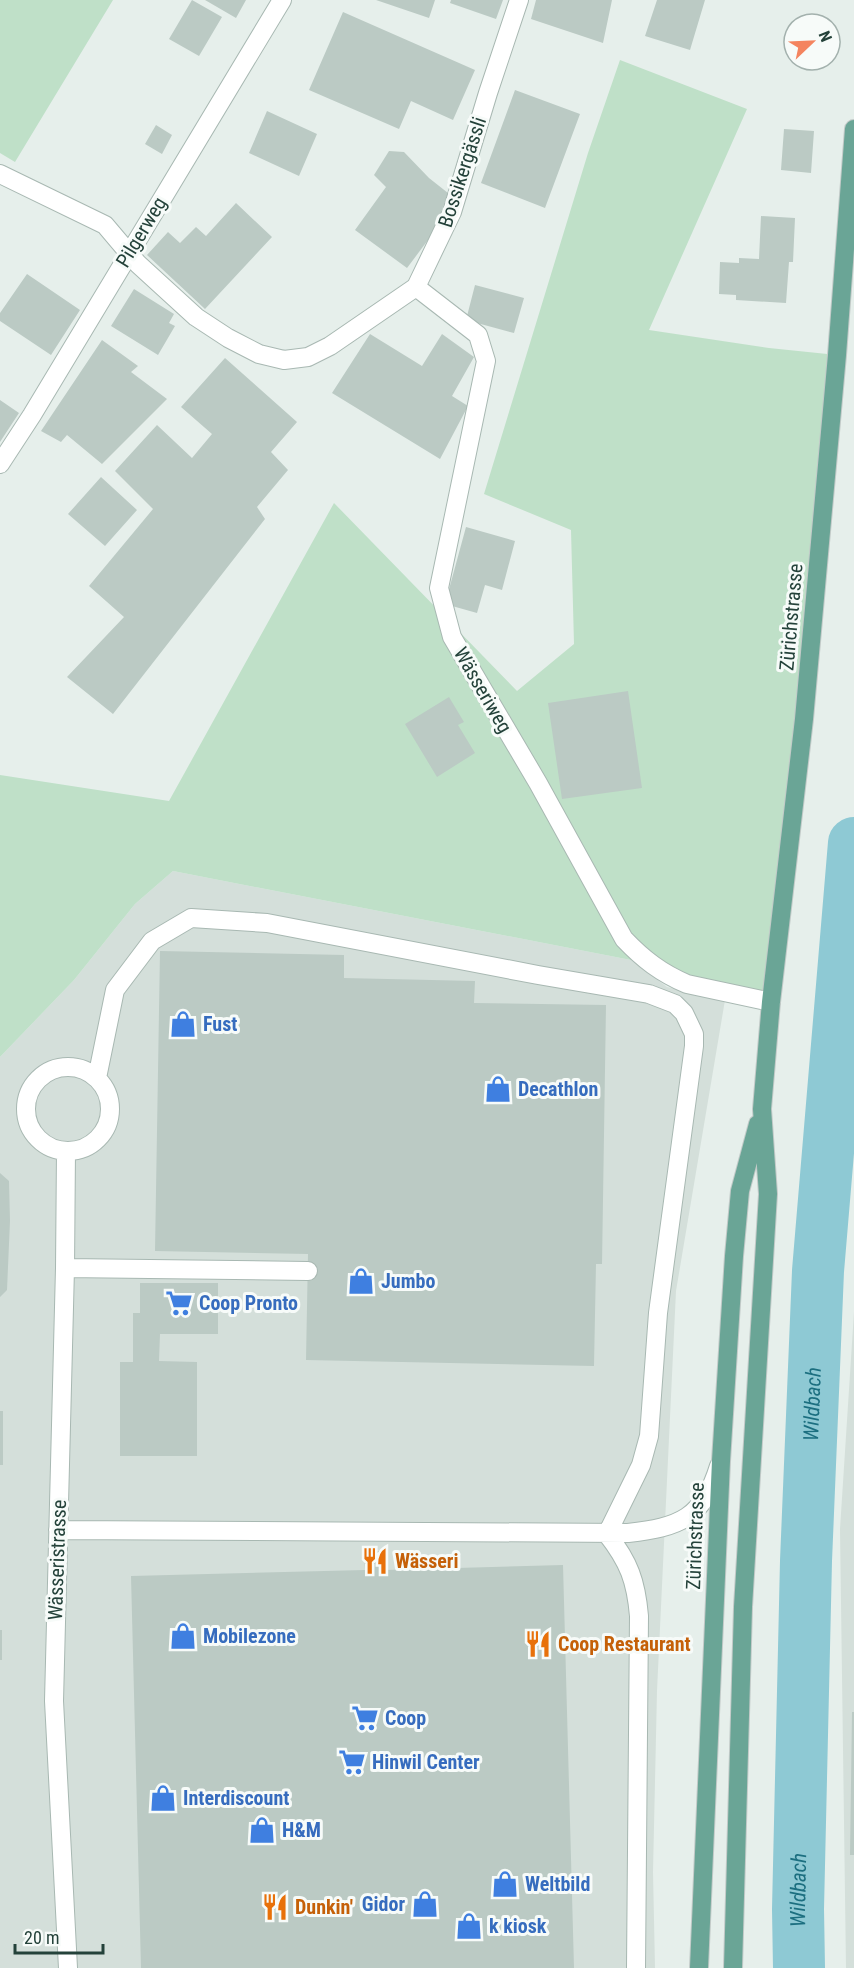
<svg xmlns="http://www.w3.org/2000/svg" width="854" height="1968" viewBox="0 0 854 1968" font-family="'Roboto Condensed',sans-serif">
	<rect width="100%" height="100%" fill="#e6efeb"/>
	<path fill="#d4dfda" d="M173,871l458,89 36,27 58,13 -49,291 -19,400 -4,181 2,96h-655v-911l74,-77 61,-76z
		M854,1312v656h-8l-6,-439z"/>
	<path fill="#bfe0c8" d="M0,0h113l-98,162 -15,-9z
		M620,60l127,49 -98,221 120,18 68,7 -66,647 -72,-15 -68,-27 -458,-89 -38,33 -61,76 -74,77v-282l169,26 165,-298 183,188 57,-47 -3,-114 -87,-36 104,-341z"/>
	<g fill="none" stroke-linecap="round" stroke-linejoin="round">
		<path stroke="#8ec9d4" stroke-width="52" id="s1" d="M799,1968l-1,-59 8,-348 12,-290 36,-428"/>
	</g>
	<path fill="#bbcac4" d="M192,0l30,17 -23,39 -30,-17z
		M205,0h41l-10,18z
		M376,0h59l-6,18z
		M451,0h52l-7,19 -46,-16z
		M536,0h76l-9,43 -72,-24z
		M657,0h48l-15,50 -45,-14z
		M343,12l132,58 -22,50 -42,-19 -12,28 -90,-39z
		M515,90l65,24 -35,94 -64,-25z
		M267,111l50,23 -18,42 -50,-23z
		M156,125l16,10 -10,19 -17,-10z
		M784,129l30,2 -3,42 -30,-3z
		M389,151l15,1 25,26 19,15 -14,39 -27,36 -52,-38 31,-43 -12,-12z
		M236,203l36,34 -67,72 -58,-54 21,-23 12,11 16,-16 10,9z
		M761,216l34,2 -2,44h-4l-3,41 -50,-3v-5l-17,-1 1,-32 19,1v-5l20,1z
		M27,274l53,36 -29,45 -51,-34v-8z
		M475,285l49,13 -10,35 -48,-13z
		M134,289l40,25 -5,9 6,3 -17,29 -47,-29z
		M370,334l52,32 20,-32 32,23 -22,39 16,10 -28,53 -108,-66z
		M102,340l36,26 -7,6 36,27 -65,65 -35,-29 -6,7 -20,-11z
		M225,358l72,64 -26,30 17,18 -31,37 8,12 -152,195 -46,-37 57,-60 -35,-31 64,-77 -38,-38 42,-46 35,33 20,-24 -31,-27z
		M0,400l19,13 -19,29z
		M101,477l36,33 -32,36 -37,-32z
		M466,527l49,14 -13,49 -17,-5 -8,28 -32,-9z
		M628,691l14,97 -80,11 -14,-96z
		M449,697l15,25 -6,3 17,28 -38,24 -32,-53z
		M160,951l184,4v23l131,3 -1,22 132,2 -4,259h-6l-2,102 -288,-6 2,-106 -153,-3z
		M0,1173l9,8 1,40 -3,69 -7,7z
		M140,1283h78v51h-58l-1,27 38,1v94h-77v-94h13v-49h7z
		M0,1411h3v54h-3z
		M364,1551h21v19l178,-5 11,403h-433l-10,-392 234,-6z
		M0,1630h2v30h-2z
		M852,1712h2v143h-4z"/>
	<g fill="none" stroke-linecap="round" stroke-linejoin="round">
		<defs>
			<path id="minor" d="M0,174l105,51 33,39 58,53 32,21 31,16 25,6 24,-3 22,-11 86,-59 36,-75 36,-119 31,-93
				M416,287l62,48 8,26 -47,227 13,49 86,146 86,156c19,20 37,34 63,45l84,18
				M0,464l32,-49 250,-415
				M26 1109a42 42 0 1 1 84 0a42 42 0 1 1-84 0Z
				M97,1078l18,-88 37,-49 39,-23 76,5 271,52 111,19 26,10 9,9 10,21v12l-36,267 -9,123 -8,29 -34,69
				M66,1151l-1,117 -11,433 14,267
				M65,1268l243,3
				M58,1530l570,3c51,-6 75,-14 91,-67
				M607,1534c22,28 29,47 32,82l-3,352"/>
			<path id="major" d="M699,1968l22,-507 13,-205 6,-65 18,-67
				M733,1968l10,-361 25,-413 -6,-85 9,-107 33,-283 33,-364 17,-226"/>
		</defs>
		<use href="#minor" stroke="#a8b8b2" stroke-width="20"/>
		<use href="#major" stroke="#c2cac8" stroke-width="20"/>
		<use href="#minor" stroke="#fff" stroke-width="18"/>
		<use href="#major" stroke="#6aa596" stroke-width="18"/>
	</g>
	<defs>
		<symbol id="shop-bare" viewBox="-9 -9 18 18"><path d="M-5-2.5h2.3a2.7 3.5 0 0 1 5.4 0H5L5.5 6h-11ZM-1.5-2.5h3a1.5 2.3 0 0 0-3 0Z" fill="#3f7fe0" stroke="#f7fbf9" stroke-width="2.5" paint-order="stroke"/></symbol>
		<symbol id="supermarket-bare" viewBox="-9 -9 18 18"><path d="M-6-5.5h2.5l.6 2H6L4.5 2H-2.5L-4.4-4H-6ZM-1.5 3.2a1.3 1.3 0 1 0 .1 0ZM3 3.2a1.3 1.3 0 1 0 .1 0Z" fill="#3f7fe0" stroke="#f7fbf9" stroke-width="2.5" paint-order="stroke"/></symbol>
		<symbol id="restaurant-bare" viewBox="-9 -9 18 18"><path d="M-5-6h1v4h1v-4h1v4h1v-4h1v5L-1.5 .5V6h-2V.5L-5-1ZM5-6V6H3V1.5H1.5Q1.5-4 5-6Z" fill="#e8710a" stroke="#f7fbf9" stroke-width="2.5" paint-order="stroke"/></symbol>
	</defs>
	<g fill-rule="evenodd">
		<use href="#shop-bare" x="164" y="1005" width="38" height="38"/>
		<use href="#shop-bare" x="479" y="1070" width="38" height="38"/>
		<use href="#shop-bare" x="342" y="1262" width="38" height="38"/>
		<use href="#supermarket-bare" x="160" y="1284" width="38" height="38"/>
		<use href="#restaurant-bare" x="356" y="1542" width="38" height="38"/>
		<use href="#shop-bare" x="164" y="1617" width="38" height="38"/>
		<use href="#restaurant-bare" x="519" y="1625" width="38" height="38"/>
		<use href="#supermarket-bare" x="346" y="1699" width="38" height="38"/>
		<use href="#supermarket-bare" x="333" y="1743" width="38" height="38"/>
		<use href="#shop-bare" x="144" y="1779" width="38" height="38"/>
		<use href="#shop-bare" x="243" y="1811" width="38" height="38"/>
		<use href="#shop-bare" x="486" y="1865" width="38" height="38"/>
		<use href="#shop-bare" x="406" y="1885" width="38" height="38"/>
		<use href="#restaurant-bare" x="256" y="1888" width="38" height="38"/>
		<use href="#shop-bare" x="450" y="1907" width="38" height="38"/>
	</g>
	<g text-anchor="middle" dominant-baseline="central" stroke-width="6" stroke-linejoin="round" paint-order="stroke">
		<g font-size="20" fill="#24423a" stroke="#f7fbf9">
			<text transform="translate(462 172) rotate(-72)">Bossikergässli</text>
			<text transform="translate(141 232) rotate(-59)">Pilgerweg</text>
			<text transform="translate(791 617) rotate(-85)">Zürichstrasse</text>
			<text transform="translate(483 690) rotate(60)">Wässeriweg</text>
			<text transform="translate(695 1536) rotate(-88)">Zürichstrasse</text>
			<text transform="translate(57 1560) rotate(-88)">Wässeristrasse</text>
		</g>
		<g font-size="20" font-weight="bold" fill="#366cbe" stroke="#f7fbf9" text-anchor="start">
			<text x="203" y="1024">Fust</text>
			<text x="518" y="1089">Decathlon</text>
			<text x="381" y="1281">Jumbo</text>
			<text x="199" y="1303">Coop Pronto</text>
			<text x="203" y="1636">Mobilezone</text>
			<text x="385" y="1718">Coop</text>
			<text x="372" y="1762">Hinwil Center</text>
			<text x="183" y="1798">Interdiscount</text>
			<text x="282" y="1830">H&amp;M</text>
			<text x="525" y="1884">Weltbild</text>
			<text x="405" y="1904" text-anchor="end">Gidor</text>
			<text x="489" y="1926">k kiosk</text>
		</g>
		<g font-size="20" font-weight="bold" fill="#c56008" stroke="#f7fbf9" text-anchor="start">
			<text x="395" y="1561">Wässeri</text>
			<text x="558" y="1644">Coop Restaurant</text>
			<text x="295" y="1907">Dunkin'</text>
		</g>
		<g font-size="21" font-style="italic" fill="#1c6f80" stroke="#f7fbf9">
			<text stroke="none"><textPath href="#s1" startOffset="564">Wildbach</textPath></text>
			<text stroke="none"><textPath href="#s1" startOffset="78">Wildbach</textPath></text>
		</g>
	</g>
	<g transform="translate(812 42) rotate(67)"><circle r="28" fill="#f7fbf9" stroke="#a3b1ad" stroke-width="1.5"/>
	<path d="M0-4.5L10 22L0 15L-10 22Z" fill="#f4845f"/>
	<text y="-9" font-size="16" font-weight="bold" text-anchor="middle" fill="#24423a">N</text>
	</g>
	<path d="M15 1944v9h88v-9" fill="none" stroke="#24423a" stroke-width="3"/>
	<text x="24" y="1944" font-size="18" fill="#24423a" stroke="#f7fbf9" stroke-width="4.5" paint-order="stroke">20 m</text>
</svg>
